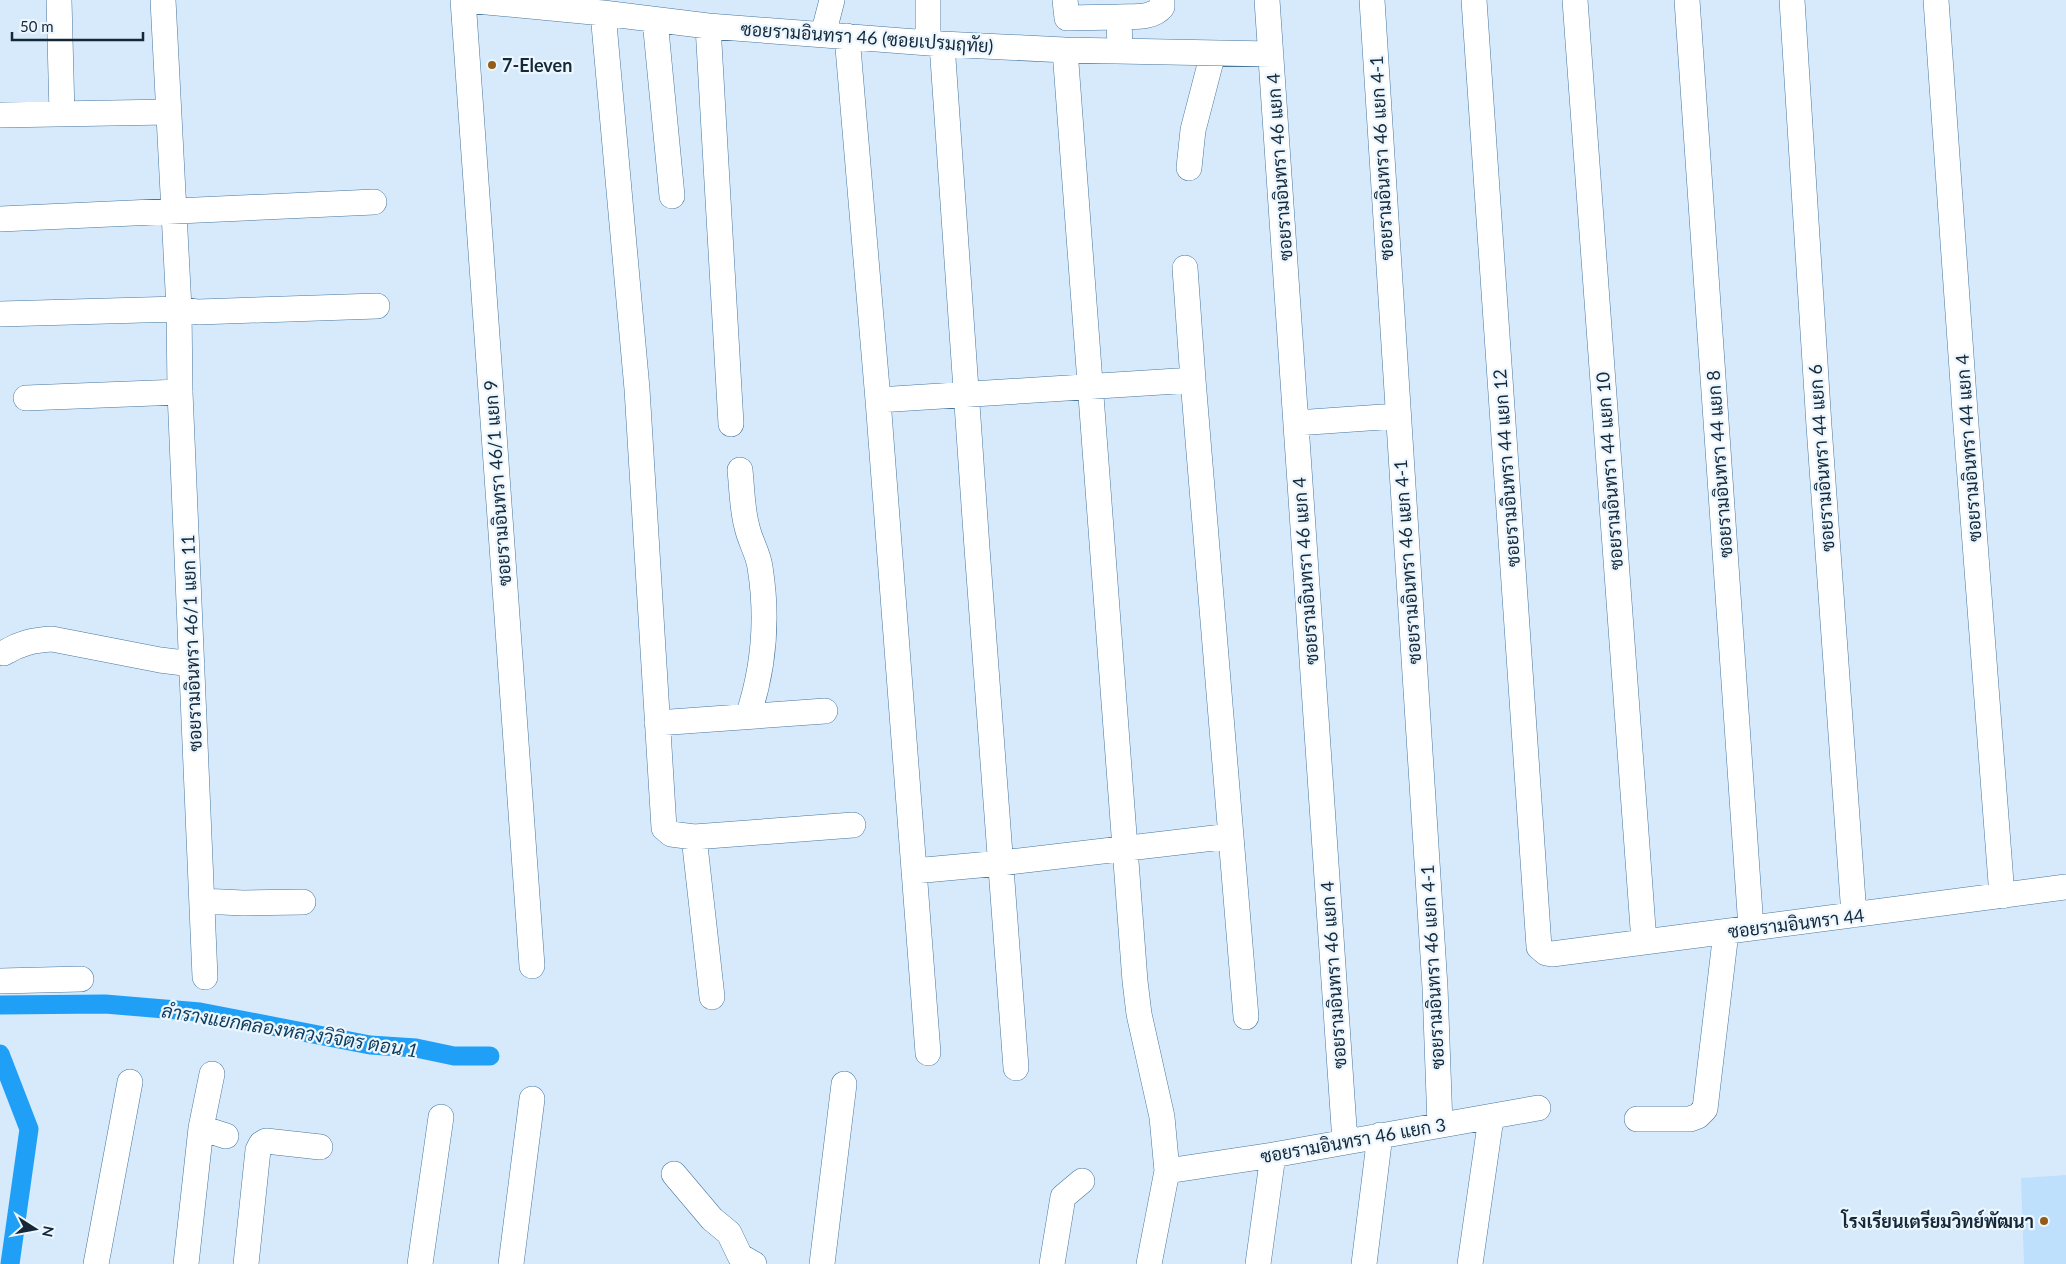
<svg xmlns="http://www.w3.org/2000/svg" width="2066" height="1264" viewBox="0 0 2066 1264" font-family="Lato,Sarabun,sans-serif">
	<rect width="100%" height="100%" fill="#d6eafc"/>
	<path fill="#bee0fd" d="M2066,1175v89h-42l-3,-86z"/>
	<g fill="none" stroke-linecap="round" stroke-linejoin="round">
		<path stroke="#1fa0f6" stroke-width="19" d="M0,1005l105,-1 95,8 170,33 46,3 38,8h36
			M0,1054l29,75 -19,135"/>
		<defs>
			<path id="minor" d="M59,0l3,114
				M163,0l16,309 1,83 25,585
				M463,0l69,966
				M465,0l138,13 105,13 234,18 123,6 206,4
				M1065,0l2,18 52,-1
				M1267,0l78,1142
				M1372,0l63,987 5,138
				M1474,0l65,947 7,6 6,1 514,-67
				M1575,0l69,942
				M1687,0l64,928
				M1792,0l27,426 35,489
				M1936,0l29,412 37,484
				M603,13l34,376 27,439 7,6 23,3 159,-12
				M655,20l17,176
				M708,26l23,398
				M823,35l9,-35
				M847,36l31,364 50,653
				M928,43v-43
				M942,44l35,504 39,520
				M1065,50l70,931 4,33 23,103 5,54 -18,93
				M1120,51l-1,-34c14,-1 33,2 43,-10v-7
				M0,115l168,-3
				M1189,168l4,-38 20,-77
				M0,219l374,-17
				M1185,268l8,112 53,637
				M0,314l179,-5 19,3 179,-6
				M26,398l154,-6
				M878,400l315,-20
				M1296,423l101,-7
				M740,470c2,19 2,39 7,57 3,14 11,26 13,40 8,50 4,101 -12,149
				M4,653c16,-10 30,-13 48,-14l108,21 32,4
				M657,723l168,-12
				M694,837l18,160
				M914,871l87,-8 230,-27
				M202,901l41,2 60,-1
				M0,981l81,-2
				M1637,1119h53l8,-3 7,-7 21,-177
				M201,1128l25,8
				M1167,1171l106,-16 265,-47
				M674,1174l38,45 17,14 11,23 14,8
				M96,1264l34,-182
				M186,1264l15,-136 11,-54
				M246,1264l12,-114 3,-6 5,-3 54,6
				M420,1264l21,-147
				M511,1264l21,-165
				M822,1264l22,-180
				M1052,1264l11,-67 19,-16
				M1258,1264l15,-109
				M1364,1264l16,-129
				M1470,1264l21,-146"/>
		</defs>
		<use href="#minor" stroke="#47769e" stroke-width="26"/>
		<use href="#minor" stroke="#fff" stroke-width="25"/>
	</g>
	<g fill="#955c18" stroke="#ecf6ff" stroke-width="2">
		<circle cx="492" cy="65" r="5"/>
		<circle cx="2044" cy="1221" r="5"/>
	</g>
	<g text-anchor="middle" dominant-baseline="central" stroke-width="4.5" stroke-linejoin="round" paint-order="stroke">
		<g font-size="18" fill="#142838" stroke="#ecf6ff">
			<text transform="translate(867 37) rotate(4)">ซอยรามอินทรา 46 (ซอยเปรมฤทัย)</text>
			<text transform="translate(1381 158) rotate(-93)">ซอยรามอินทรา 46 แยก 4-1</text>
			<text transform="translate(1279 167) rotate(-94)">ซอยรามอินทรา 46 แยก 4</text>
			<text transform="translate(1968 448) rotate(-94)">ซอยรามอินทรา 44 แยก 4</text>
			<text transform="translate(1821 458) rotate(-94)">ซอยรามอินทรา 44 แยก 6</text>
			<text transform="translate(1719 464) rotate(-94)">ซอยรามอินทรา 44 แยก 8</text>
			<text transform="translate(1506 468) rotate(-94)">ซอยรามอินทรา 44 แยก 12</text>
			<text transform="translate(1609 471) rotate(-94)">ซอยรามอินทรา 44 แยก 10</text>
			<text transform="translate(497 483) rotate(-94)">ซอยรามอินทรา 46/1 แยก 9</text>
			<text transform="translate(1407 562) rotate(-94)">ซอยรามอินทรา 46 แยก 4-1</text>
			<text transform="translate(1305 571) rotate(-94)">ซอยรามอินทรา 46 แยก 4</text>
			<text transform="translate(191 643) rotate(-92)">ซอยรามอินทรา 46/1 แยก 11</text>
			<text transform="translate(1796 923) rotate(-7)">ซอยรามอินทรา 44</text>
			<text transform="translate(1432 967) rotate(-93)">ซอยรามอินทรา 46 แยก 4-1</text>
			<text transform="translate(1333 975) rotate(-94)">ซอยรามอินทรา 46 แยก 4</text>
			<text transform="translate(1353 1140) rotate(-10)">ซอยรามอินทรา 46 แยก 3</text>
		</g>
		<g font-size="18" font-weight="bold" fill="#142838" stroke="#ecf6ff" text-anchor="start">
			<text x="502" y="65">7-Eleven</text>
			<text x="2034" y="1221" text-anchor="end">โรงเรียนเตรียมวิทย์พัฒนา</text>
		</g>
		<g font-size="19" font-style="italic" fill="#0b3b5d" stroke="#ecf6ff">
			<text transform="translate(290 1030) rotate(9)">ลำรางแยกคลองหลวงวิจิตร ตอน 1</text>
		</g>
	</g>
	<g transform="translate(35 1229) rotate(101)" stroke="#ecf6ff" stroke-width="4" paint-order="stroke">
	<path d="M0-4L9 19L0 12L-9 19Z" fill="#142838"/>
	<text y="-8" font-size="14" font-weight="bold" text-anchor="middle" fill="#142838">N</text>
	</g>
	<path d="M12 32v8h131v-8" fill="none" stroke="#142838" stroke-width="2.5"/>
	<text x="20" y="32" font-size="15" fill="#142838" stroke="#ecf6ff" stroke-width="4" paint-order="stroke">50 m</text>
</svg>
